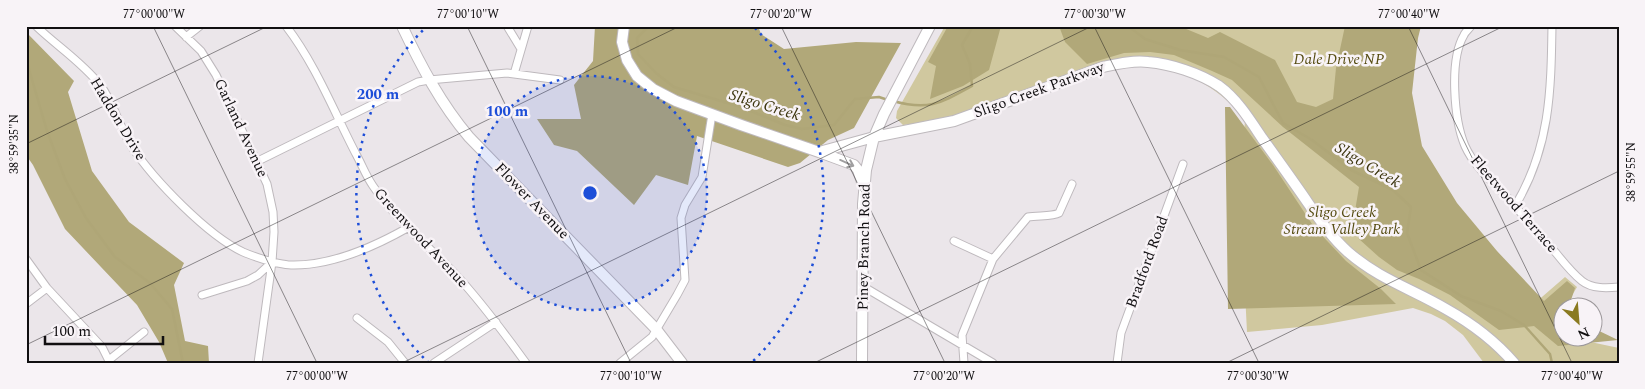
<svg xmlns="http://www.w3.org/2000/svg" width="1645" height="389" viewBox="0 0 1645 389" font-family="Spectral,serif">
	<rect width="100%" height="100%" fill="#ebe6ea"/>
	<path fill="#d0c89f" d="M945,26h461v46l18,92 111,139 30,-26 12,10 -11,19h-4v30l57,12v15h-135l-21,-28 -18,-14 -14,-7 -18,-6 -91,17 -75,7 -7,-139 5,-73c-28,-37 -61,-46 -102,-63l-203,64 -37,4 -7,-7 1,-7z"/>
	<path fill="#b1a879" d="M595,26h163l3,8 23,15 72,-7 45,1 -47,85 -26,12 -28,23 -12,4 -91,-31 -9,49 -32,-10 -22,30 -57,-54 -23,-6 -17,-26h44l-7,-34 19,-24z
		M948,26h53l-12,44 -26,16 -33,13 6,-33 -8,-4z
		M1059,26h120l29,12 12,-6 55,28 22,42 19,5 17,-8 3,-31 9,-42h76l-3,12 -6,55 10,53 35,57 40,48 47,50 23,-20 8,7 -6,18h-7v30h30l1,-8 25,12 -60,6 -24,-20 -35,4 -49,-35 -31,-16 -22,-9 -18,-13 -20,-18 -6,-16 6,-36 -76,-60 -51,-47 -20,-9 -38,-16 -24,-3 -26,1 -37,11 -22,-22z
		M26,32l48,49 -6,11 24,79 37,51 55,41 -10,22 11,56 23,5 1,17h-41l-9,-21 -22,-37 -72,-76 -32,-64 -7,-10z
		M1225,107h5l43,58 41,62 32,34 35,28 15,15 -168,5z"/>
	<g fill="none" stroke-linecap="round" stroke-linejoin="round">
		<path stroke="#afa677" stroke-width="2.5" d="M649,26l-12,12 1,16 18,19 18,14 67,20 44,18 17,4 32,-4 21,-26 24,-2 9,3
			M1128,26l17,13 35,11 44,7 35,20 24,46 29,17 39,30 42,20 18,17 -4,26 14,37 40,26 40,15 23,14 26,29 2,9
			M26,59l21,72 18,48 21,39 29,39 35,26 22,26 11,54
			M893,101c36,10 48,2 79,-15l-2,-22 -8,-19 11,-19"/>
		<defs>
			<path id="street" d="M36,26c22,21 46,36 65,60 13,18 19,42 31,61 22,33 75,88 111,105 9,4 19,7 29,10
				M175,26l26,25 15,24 51,109 6,28 1,20 -2,30 -14,101
				M286,26c30,39 48,86 71,130 5,9 9,20 16,30 23,34 57,61 85,91 25,27 46,56 68,86
				M507,26l14,23
				M1471,26c-2,3 -6,6 -7,9 -15,25 -10,85 1,111 12,26 34,40 51,61 13,16 26,31 40,46 8,10 16,20 26,28 10,8 25,7 37,6
				M186,37l14,-11
				M514,74l14,-48
				M258,161l160,-79 11,-2 78,-7 53,7
				M1515,206c35,-58 36,-114 37,-180
				M954,241l39,18 35,-42c9,-2 24,0 31,-4l13,-29
				M26,259l21,29 55,59 8,16
				M864,287l129,76
				M202,295l45,-14 11,-6 14,-13c6,1 13,3 19,3 41,1 83,-18 118,-38
				M26,304l21,-16
				M357,318l31,24 17,21
				M109,360l35,-28
				M434,363l62,-41
				M620,363l32,-26 25,-42 8,-15 -4,-62 4,-13 17,-28 10,-63
				M964,363l-2,-28 31,-76
				M1117,363l4,-30 62,-169"/>
			<path id="secondary" d="M402,26c19,40 39,78 67,111l187,192 26,34
				M624,26l-2,16 5,18 10,16 16,13 23,12 65,24 78,27 55,-15 80,-16 149,-54c14,-3 30,-7 45,-5 23,2 51,11 71,24 18,13 31,34 43,52 15,21 31,43 46,65 12,17 24,35 40,49 31,27 64,37 98,57 25,14 49,32 68,54
				M819,152l35,13 4,5 4,12
				M862,363l1,-159 3,-34 8,-33 10,-23 46,-88"/>
		</defs>
		<use href="#street" stroke="#beb9bd" stroke-width="9"/>
		<use href="#secondary" stroke="#beb9bd" stroke-width="12"/>
		<use href="#street" stroke="#fff" stroke-width="7"/>
		<use href="#secondary" stroke="#fff" stroke-width="10"/>
	</g>
	<defs><path id="oneway-shaft" d="M-6 0H5M1.5-3L5.5 0L1.5 3" fill="none" stroke-width="1.6" stroke-linecap="round" stroke-linejoin="round" transform="scale(1.25)"/></defs>
	<use stroke="#a09fa0" href="#oneway-shaft" transform="translate(847 163) rotate(24)"/>
	<path fill="none" stroke="#110f11" stroke-width="1" stroke-opacity="0.45" d="M153,26l164,337M467,26l164,337M781,26l164,337M1094,26l165,337M1408,26l164,337M26,144l242,-118M26,345l654,-319M402,363l690,-337M814,363l690,-337M1226,363l393,-192"/>
	<circle cx="590" cy="193" r="117" fill="#1d4ed8" fill-opacity=".12"/>
	<g fill="none" stroke="#1d4ed8" stroke-width="2.5" stroke-dasharray="2.5 5">
		<circle cx="590" cy="193" r="117"/>
		<path d="M429 363A234 234 0 0 1 425 28M755 28A234 234 0 0 1 751 363"/>
	</g>
	<g text-anchor="middle" dominant-baseline="central" stroke-width="5" stroke-linejoin="round" paint-order="stroke">
		<g font-size="15" font-style="italic" fill="#564c12" stroke="#f8f3f7">
			<text x="1339" y="59">Dale Drive NP</text>
			<text x="1342" y="212">Sligo Creek<tspan x="1342" dy="17">Stream Valley Park</tspan></text>
		</g>
		<g font-size="15" fill="#110f11" stroke="#f8f3f7">
			<text transform="translate(1039 90) rotate(-20)">Sligo Creek Parkway</text>
			<text transform="translate(118 119) rotate(59)">Haddon Drive</text>
			<text transform="translate(241 128) rotate(65)">Garland Avenue</text>
			<text transform="translate(532 201) rotate(46)">Flower Avenue</text>
			<text transform="translate(1514 204) rotate(49)">Fleetwood Terrace</text>
			<text transform="translate(421 238) rotate(47)">Greenwood Avenue</text>
			<text transform="translate(864 247) rotate(-89)">Piney Branch Road</text>
			<text transform="translate(1147 262) rotate(-70)">Bradford Road</text>
		</g>
		<g font-size="16" font-style="italic" fill="#3c350e" stroke="#f8f3f7">
			<text transform="translate(765 105) rotate(17)">Sligo Creek</text>
			<text transform="translate(1368 165) rotate(31)">Sligo Creek</text>
		</g>
	</g>
	<circle cx="590" cy="193" r="8" fill="#1d4ed8" stroke="#f8f3f7" stroke-width="2.5"/>
	<g font-size="15" text-anchor="middle" font-weight="bold" fill="#1d4ed8" stroke="#f8f3f7" stroke-width="5" stroke-linejoin="round" paint-order="stroke">
		<text x="378" y="99">200 m</text>
		<text x="507" y="116">100 m</text>
	</g>
	<rect width="1645" height="389" fill="none" stroke="#f8f3f7" stroke-width="55"/>
	<g transform="translate(1578 322) rotate(154)"><circle r="24" fill="#f8f3f7" stroke="#9c989b"/>
	<path d="M0-4L9 19L0 12L-9 19Z" fill="#8a7a20"/>
	<text y="-8" font-size="14" font-weight="bold" text-anchor="middle" fill="#110f11">N</text>
	</g>
	<path d="M45 336v8h118v-8" fill="none" stroke="#110f11" stroke-width="2.5"/>
	<text x="52" y="336" font-size="15" fill="#110f11" stroke="#f8f3f7" stroke-width="4" paint-order="stroke">100 m</text>
	<rect x="28" y="28" width="1590" height="334" fill="none" stroke="#110f11" stroke-width="2"/>
	<g font-size="12" text-anchor="middle" fill="#110f11">
		<text x="154" y="18">77°00'00"W</text>
		<text x="468" y="18">77°00'10"W</text>
		<text x="781" y="18">77°00'20"W</text>
		<text x="1095" y="18">77°00'30"W</text>
		<text x="1409" y="18">77°00'40"W</text>
		<text transform="translate(14 144) rotate(-90)" y="4">38°59'35"N</text>
		<text transform="translate(1631 172) rotate(-90)" y="4">38°59'55"N</text>
		<text x="317" y="380">77°00'00"W</text>
		<text x="631" y="380">77°00'10"W</text>
		<text x="944" y="380">77°00'20"W</text>
		<text x="1258" y="380">77°00'30"W</text>
		<text x="1572" y="380">77°00'40"W</text>
	</g>
</svg>
